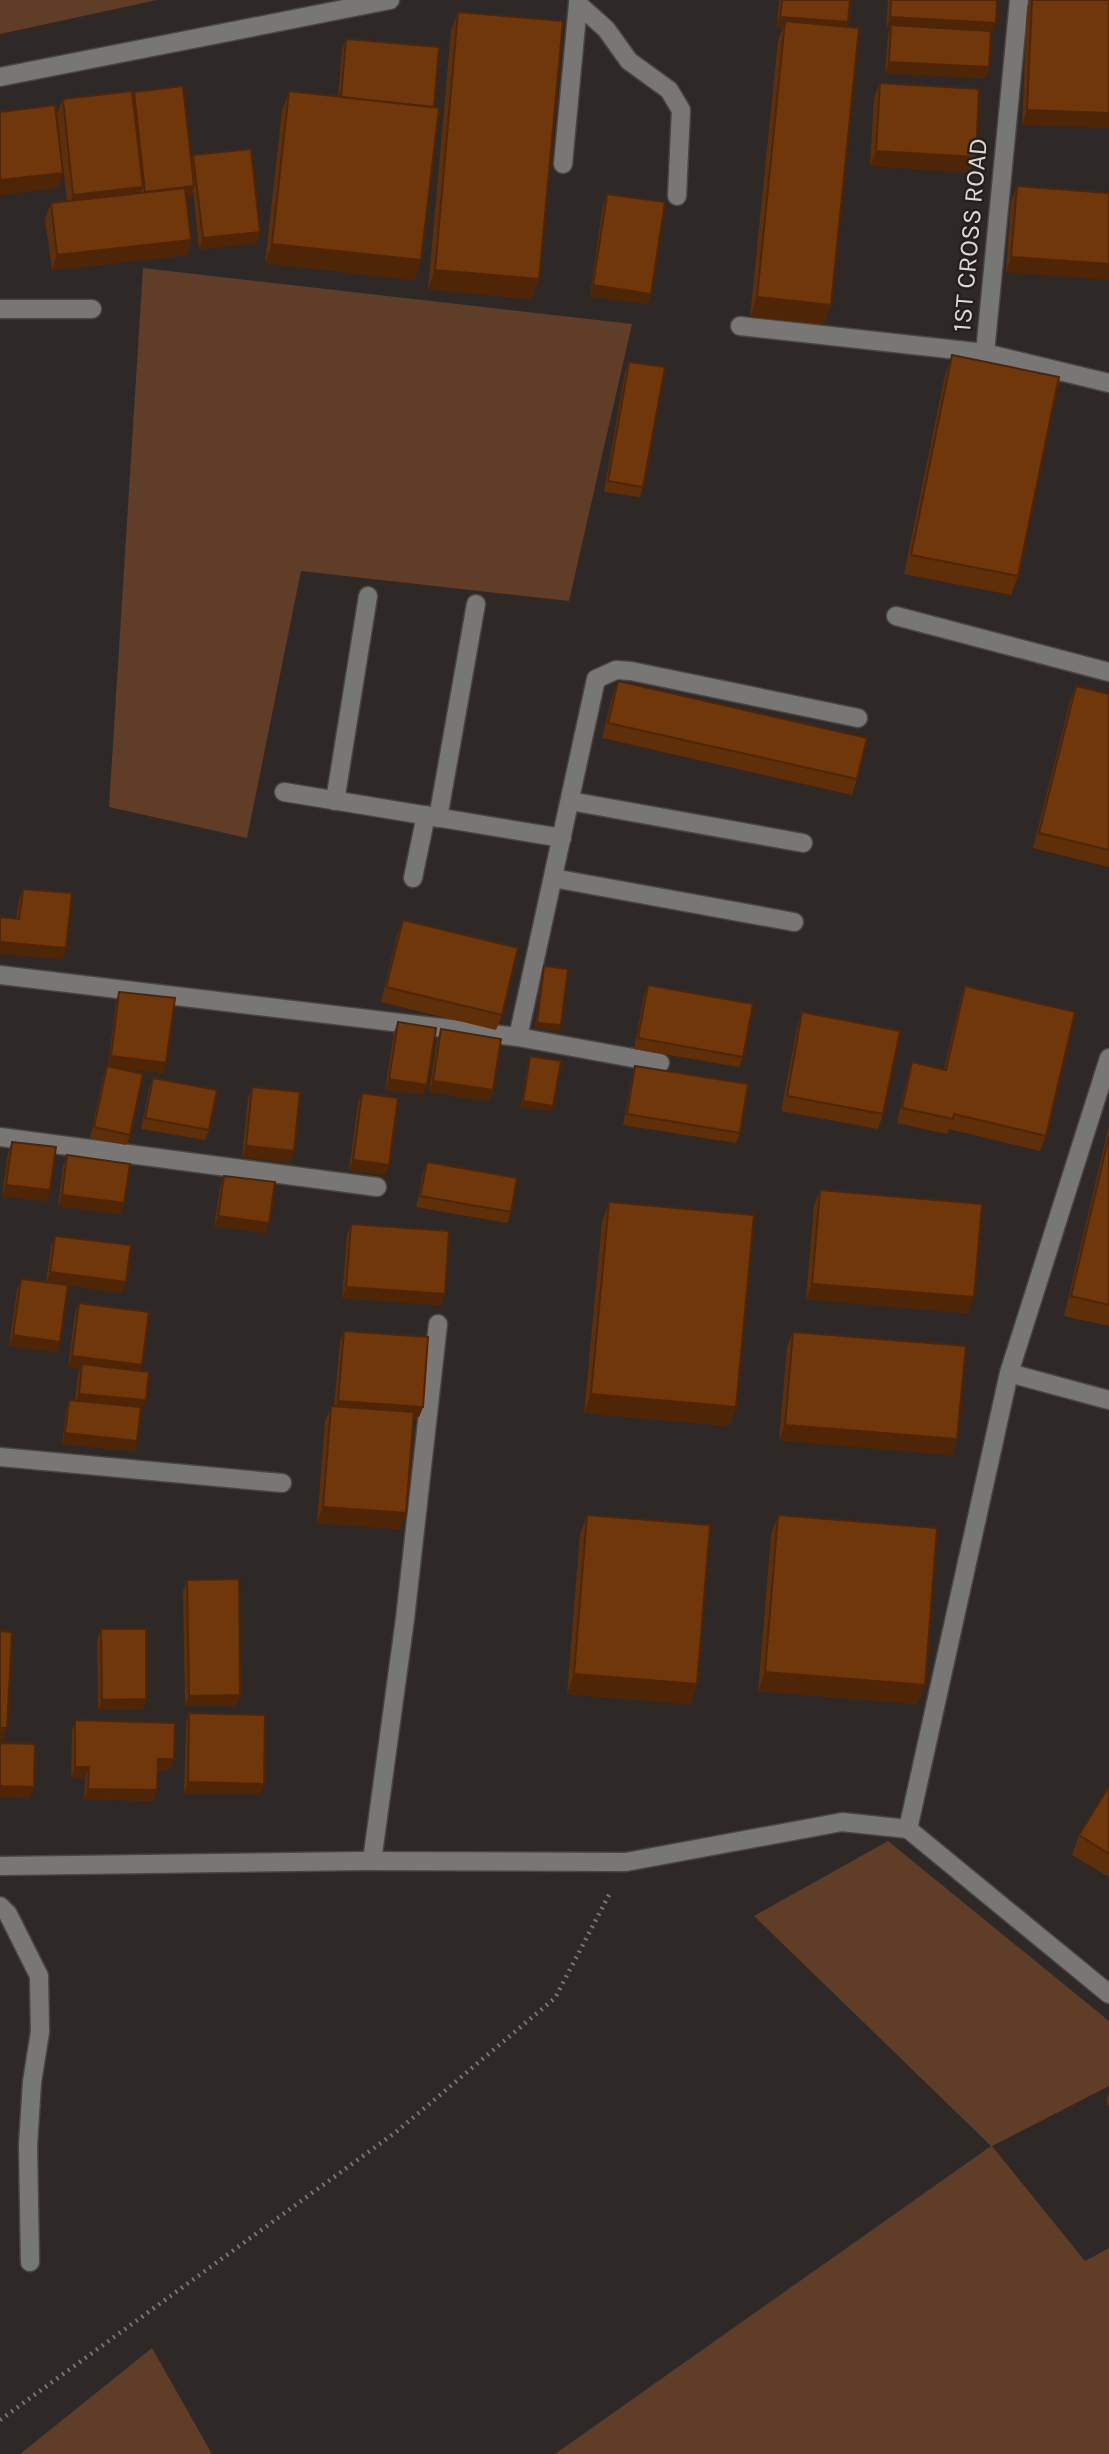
<svg xmlns="http://www.w3.org/2000/svg" width="1109" height="2454" viewBox="0 0 1109 2454" font-family="Karla,sans-serif">
	<rect width="100%" height="100%" fill="#2e2926"/>
	<path fill="#5f3d26" d="M0,0h157l-157,34z
		M143,268l489,56 -63,277 -268,-30 -54,267 -138,-31z
		M888,1841l221,180v65l-117,60 93,115 24,-13v206h-554l436,-308 -237,-230z
		M152,2348l60,106h-192z"/>
	<g fill="none" stroke-linecap="round" stroke-linejoin="round">
		<defs>
			<path id="minor" d="M578,0v4l28,25 23,32 40,29 12,20 -4,86
				M0,77l390,-77
				M563,164l15,-160
				M0,309h92
				M740,326l245,27 124,30
				M985,353l34,-353
				M896,616l213,56
				M284,792l278,46
				M335,801l33,-205
				M570,801l233,42
				M438,818l38,-214
				M413,878l13,-63
				M553,878l241,44
				M0,975l518,62 142,26
				M518,1037l78,-358 20,-9 15,1 227,47
				M1109,1058l-100,315 100,27
				M0,1137l377,50
				M0,1457l282,26
				M908,1829l101,-456
				M372,1861l33,-242 33,-295
				M0,1866l362,-5 264,1 216,-40 66,7 201,165
				M0,1906l8,8 31,62 1,56 -8,50 -4,63 2,117"/>
		</defs>
		<use href="#minor" stroke="#4a4542" stroke-width="21"/>
		<path stroke="#787471" stroke-width="4.5" stroke-dasharray="2 5" stroke-linecap="butt" d="M0,2420l396,-288 159,-134 56,-107"/>
		<use href="#minor" stroke="#797775" stroke-width="18"/>
	</g>
	<path fill="#5f2f09" d="M779,0h71l-2,22 -2,5 -22,297 -74,-7 28,-277 5,-12 -6,-1z
		M888,0h109l-5,34h-1l-2,33 -4,11 -100,-5 3,-38 2,-7h-4z
		M1030,0h79l-87,125 5,-117z
		M458,12l74,287 -104,-10 23,-258z
		M346,39l75,221 -7,20 -149,-17 17,-152 7,-20 49,6 4,-47z
		M880,83l90,89 -100,-6 4,-68z
		M134,92l57,69 2,-6 67,77 -4,11 -57,6 -6,-58 -3,6h-4l5,43 -5,15 -134,15 -7,-51 6,-16 16,-2 -10,-87 6,-15 70,-4z
		M1017,186l92,7 -103,79 5,-71z
		M607,194l44,100 -4,10 -57,-8 13,-92z
		M952,355l66,221 -7,19 -107,-21 41,-199z
		M629,362l14,125 -3,10 -36,-5 21,-120z
		M618,681l239,98 -5,16 -250,-57 10,-41z
		M1076,686l33,8v173l-76,-19 37,-147z
		M23,889l43,59 -4,11 -62,-6v-36l16,2 3,-20z
		M403,920l99,95 -6,15 -115,-28 16,-67z
		M544,966l15,65 -24,-3 7,-57z
		M648,985l95,72 -4,10 -105,-18 10,-54z
		M965,986l81,150 -6,15 -91,-22 -2,5 -50,-11 10,-45 5,-16 32,7 16,-68z
		M119,992l44,81 -50,-6 17,68 -4,10 -36,-7 13,-61 5,-11 8,-64z
		M802,1012l81,102 -5,15 -97,-18 16,-83z
		M398,1022l25,73 -38,-5 9,-58z
		M441,1029l52,61 -4,11 -60,-9 8,-52z
		M530,1056l21,55 -30,-4 7,-46z
		M635,1066l105,67 -4,10 -113,-18 9,-48z
		M153,1078l56,52 -4,10 -64,-11 8,-40z
		M252,1087l42,64 -4,11 -48,-5 6,-59z
		M362,1093l27,72 -4,10 -36,-5 9,-67z
		M1109,1125v201l-45,-10z
		M12,1142l34,59 -44,-5 6,-43z
		M67,1155l54,59 -63,-8 5,-40z
		M427,1162l84,50 -4,11 -91,-16 7,-35z
		M224,1176l41,57 -51,-7 6,-39z
		M820,1190l148,123 -162,-14 8,-94z
		M609,1202l127,205 -7,19 -145,-13 18,-191z
		M351,1224l94,70 -4,11 -99,-7 5,-63z
		M55,1236l67,57 -54,-8 -11,67 -48,-6 8,-56 4,-11 25,3 5,-36z
		M79,1303l61,68 2,40h-2l-3,30 -3,10 -72,-7 4,-34 3,-10h6l3,-25 2,-7 -12,-1 7,-54z
		M344,1331l79,76 -4,10h-6l-13,112 -83,-6 8,-102 6,-15h3l6,-64z
		M793,1332l164,107 -5,16 -173,-15 8,-93z
		M587,1515l110,169 -7,20 -123,-10 13,-160z
		M778,1515l140,189 -160,-13 13,-157z
		M187,1580l53,115 -4,11h-51l-2,-115z
		M101,1629l45,70 -4,11h-44l-1,-70z
		M189,1713l75,71 -4,10 -76,-1 2,-70z
		M75,1720l95,50h-12l-1,20 -4,11 -69,-2 1,-21h-14l1,-47z
		M1109,1786v91l-37,-22 7,-20z
		M1109,2091v16l-3,-7z"/>
	<path fill="#4e2607" d="M780,17l68,5 -3,10 -60,-11 -2,7 -6,-1z
		M890,17l106,6 -4,11 -101,-6v-3l-1,3h-4z
		M889,62l100,5 -4,11 -100,-5z
		M1027,110l82,3v15l-87,-3z
		M876,151l100,6 -6,15 -100,-6z
		M63,173l-5,15 -58,7v-15z
		M194,186l-4,11 -48,5 3,-10z
		M143,187l-6,15 -69,8 5,-15z
		M260,232l-4,11 -57,6 4,-11z
		M191,240l-5,15 -134,15 5,-15z
		M272,244l149,16 -7,20 -149,-17z
		M1011,257l98,7v16l-103,-8z
		M435,270l104,9 -7,20 -104,-10z
		M593,285l58,9 -4,10 -57,-8z
		M757,297l74,8 -7,19 -74,-7z
		M0,942l66,6 -4,11 -62,-6z
		M537,1023l24,2 -2,6 -24,-3z
		M111,1056l55,7 -3,10 -56,-6z
		M389,1079l38,6 -4,10 -38,-5z
		M433,1081l60,9 -4,11 -60,-9z
		M523,1101l30,5 -2,5 -30,-4z
		M246,1146l48,5 -4,11 -48,-5z
		M353,1160l36,5 -4,10 -36,-5z
		M6,1185l44,5 -4,11 -44,-5z
		M62,1195l62,8 -3,11 -63,-8z
		M218,1216l51,7 -4,10 -51,-7z
		M50,1272l76,10 -4,11 -76,-11z
		M812,1284l162,13 -6,16 -162,-14z
		M346,1287l99,7 -4,11 -99,-7z
		M13,1335l47,7 -3,10 -48,-6z
		M72,1356l70,9 -4,11 -56,-12 -2,4 -12,-1z
		M79,1394l67,6 -4,11 -67,-7z
		M591,1394l145,13 -7,19 -145,-13z
		M338,1401l85,6 -4,10 -85,-6z
		M785,1425l172,14 -5,16 -173,-15z
		M65,1433l72,8 -3,10 -72,-7z
		M323,1507l83,6 -6,16 -83,-6z
		M765,1672l160,13 -7,19 -160,-13z
		M574,1674l123,10 -7,20 -123,-10z
		M240,1695l-4,11h-51l4,-10z
		M146,1699l-4,11h-44l4,-10z
		M0,1728h7l-4,11h-3z
		M158,1759h16l-4,11 -16,-1z
		M75,1767h14l-4,11h-14z
		M188,1782l76,2 -4,10 -76,-1z
		M0,1786l34,1 -4,11 -30,-1z
		M88,1789l69,1 -4,11 -69,-2z"/>
	<path fill="#6f370a" stroke="#4e2607" stroke-width="2" d="M782,0h68l-2,22 -68,-5z
		M891,0h106l-1,23 -106,-6z
		M1032,0h77v113l-82,-3z
		M458,12l105,9 -24,258 -104,-9z
		M785,21l74,7 -28,277 -74,-8z
		M891,25l100,6 -2,36 -100,-5z
		M346,39l93,8 -5,60 -93,-10z
		M880,83l99,6 -3,68 -100,-6z
		M183,86l11,100 -49,6 -11,-100z
		M132,91l11,96 -70,8 -10,-96z
		M289,91l150,17 -18,152 -149,-16z
		M55,105l8,68 -63,7v-68z
		M251,149l9,83 -57,6 -10,-83z
		M1017,186l92,7v71l-98,-7z
		M185,188l6,52 -134,15 -6,-52z
		M607,194l58,8 -14,92 -58,-9z
		M952,355l107,22 -41,199 -107,-21z
		M629,362l36,5 -22,120 -35,-6z
		M618,681l249,57 -10,41 -249,-56z
		M1076,686l33,8v156l-70,-17z
		M23,889l49,4 -6,55 -66,-6v-25l19,2z
		M403,920l115,28 -16,67 -116,-28z
		M544,966l24,3 -7,56 -24,-2z
		M648,985l105,19 -10,53 -105,-19z
		M965,986l110,26 -29,124 -92,-22 -1,5 -51,-11 10,-46 34,8z
		M119,992l56,6 -9,65 -55,-7z
		M802,1012l98,19 -17,83 -96,-18z
		M398,1022l38,6 -9,57 -38,-6z
		M441,1029l60,10 -8,51 -60,-9z
		M530,1056l31,5 -8,45 -30,-5z
		M107,1066l36,8 -13,61 -36,-8z
		M635,1066l113,18 -8,49 -113,-19z
		M153,1078l64,12 -8,40 -64,-12z
		M252,1087l48,5 -6,59 -48,-5z
		M362,1093l36,5 -9,67 -36,-5z
		M1109,1136v169l-38,-9z
		M12,1142l44,5 -6,43 -44,-5z
		M67,1155l63,9 -6,39 -62,-8z
		M427,1162l90,16 -6,34 -91,-16z
		M224,1176l51,6 -6,41 -51,-7z
		M820,1190l162,14 -8,93 -162,-13z
		M609,1202l145,13 -18,192 -145,-13z
		M351,1224l98,7 -4,63 -99,-7z
		M55,1236l76,9 -5,37 -76,-10z
		M21,1279l47,6 -8,57 -47,-7z
		M79,1303l70,9 -7,53 -70,-9z
		M344,1331l84,6 -5,70 -85,-6z
		M793,1332l173,14 -9,93 -172,-14z
		M82,1364l67,8 -3,28 -67,-6z
		M69,1400l72,7 -4,34 -72,-8z
		M331,1406l83,6 -8,101 -83,-6z
		M587,1515l123,10 -13,159 -123,-10z
		M778,1515l159,13 -12,157 -160,-13z
		M239,1579l1,116 -51,1 -2,-116z
		M101,1629h45v70l-44,1z
		M0,1631l12,1 -5,96h-7z
		M189,1713l76,2 -1,69 -76,-2z
		M75,1720l100,3 -1,36h-16l-1,31 -69,-1 1,-22h-14z
		M0,1743l35,1 -1,43 -34,-1z
		M1109,1786v68l-30,-19z"/>
	<g text-anchor="middle" dominant-baseline="central" stroke-width="5" stroke-linejoin="round" paint-order="stroke">
		<g font-size="26" fill="#dad7d5" stroke="#241f1d">
			<text transform="translate(970 235) rotate(-85)">1ST CROSS ROAD</text>
		</g>
	</g>
</svg>
